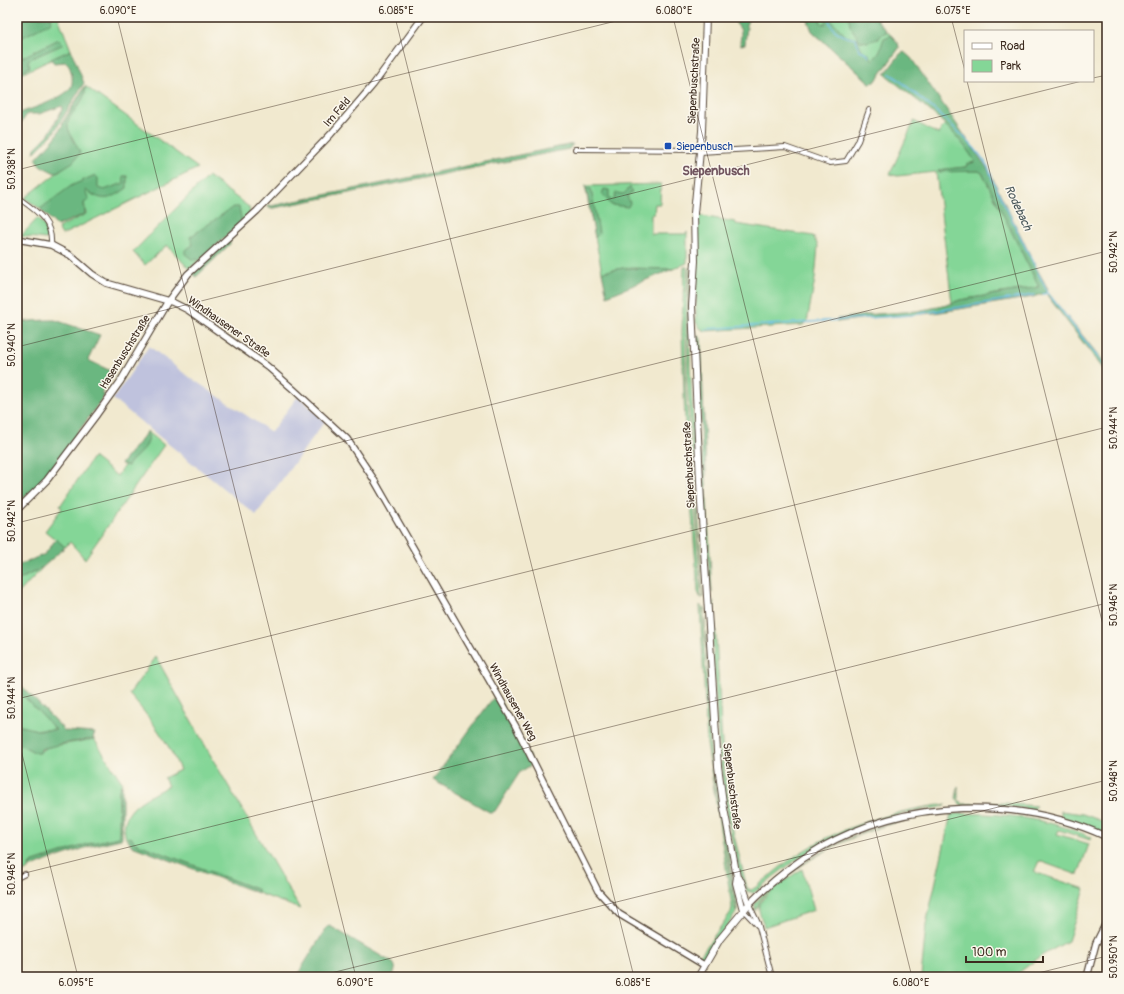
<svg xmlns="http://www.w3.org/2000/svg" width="1124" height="994" viewBox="0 0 1124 994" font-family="Pangolin,sans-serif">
	<rect width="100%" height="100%" fill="#fbf7ec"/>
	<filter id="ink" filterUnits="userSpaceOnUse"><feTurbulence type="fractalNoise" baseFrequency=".025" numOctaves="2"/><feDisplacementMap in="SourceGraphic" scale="8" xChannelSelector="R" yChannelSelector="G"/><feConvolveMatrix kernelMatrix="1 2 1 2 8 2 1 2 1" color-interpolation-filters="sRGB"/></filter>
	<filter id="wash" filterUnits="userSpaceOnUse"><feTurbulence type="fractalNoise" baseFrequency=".012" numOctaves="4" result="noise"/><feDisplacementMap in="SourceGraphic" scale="16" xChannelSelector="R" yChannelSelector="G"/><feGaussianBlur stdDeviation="0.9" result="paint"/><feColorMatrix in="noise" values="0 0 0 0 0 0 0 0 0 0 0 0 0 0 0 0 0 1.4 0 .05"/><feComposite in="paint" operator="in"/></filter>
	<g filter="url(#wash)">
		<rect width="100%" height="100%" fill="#f1e9cf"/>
		<path fill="#bfc2dd" d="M149,346l36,28 86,58 27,-36 27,25 -69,94 -143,-116z"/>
		<path fill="#84d697" stroke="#60805a" d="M17,17h41l13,33 -54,26z
			M807,17h67l24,26 1,5 -24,34 -5,1 -58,-52z
			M85,86l113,82 -136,67 -4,-7 28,-14 -2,-12 -42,8 -17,-12 52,-41 -15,-34z
			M914,121l24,13 7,-10 21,23 9,15 -4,1 -5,4 -28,3 41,1 4,3 56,113 -79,13 -8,3 -16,-131 -39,4 -7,-2z
			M208,176l41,31 1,7 -61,55 -22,-24 -22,20 -12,-13z
			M661,184l-1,20h-5l-1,10h-3v20h34l2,-2v31l-14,6 -50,-1 -21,4 -17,-86z
			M696,215l39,7 1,2 77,12 5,10 -3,33 -8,43 -5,3 -97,6 -5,-3 -4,-6z
			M38,218l7,9 2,11 -2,1 -24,-3z
			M684,267h3v3l-2,113 16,216 -3,-7 -13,-166 -3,-93z
			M689,268h1v98l13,232 -16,-217z
			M147,431l17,14 -79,114 -15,-17 -5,5 -20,-16 17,-23 -2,-2 33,-49 24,19z
			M704,501h3l5,92 -2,-6z
			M43,567l-26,28v-14z
			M714,601l9,160 10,70 14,57 4,2 5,-3c14,-11 27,-23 41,-32 43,-29 100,-45 150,-51 -7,5 -15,4 -23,5 -14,3 -28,6 -42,10 -48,14 -91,41 -128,74l-7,-2c-9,-19 -13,-41 -17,-62 -14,-73 -15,-148 -19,-222z
			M700,605l2,2 9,158 25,148 -30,42c-4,4 -11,3 -15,-2l8,2 3,-2 29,-41 1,-5 -25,-163z
			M704,607l9,134 21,145 4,20 -1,5 -23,-139z
			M156,657l55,99 89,153 -42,-16 -2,-4 -121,-46 -6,-6 -3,2c-9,-30 21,-41 42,-53l-4,-8 16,-8c-12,-29 -30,-52 -51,-76z
			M17,689l40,41h-20l-20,-5z
			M94,739l28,43 -3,8v47l-31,7 -57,19 -2,2 1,3 -10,6v-22h-3v-109l20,10 11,-6z
			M958,786v13l5,5 41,-1 32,3 -3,4 -29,-4 -43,-1 -5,-7z
			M1061,811l22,3 24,9v11l-46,-17z
			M944,812l1,1c-64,6 -138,39 -183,85 -4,4 -4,10 -7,13v-8c12,-14 27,-25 42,-35 45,-31 93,-49 147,-56z
			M951,814c48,-2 96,4 140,23l-1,3 -31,-10 -2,4 32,10 -11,31 -39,-14 -5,11 51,17 -17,52 -27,15 -28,21h-92l5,-52z
			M802,869l12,41 -50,17c-1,-6 -6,-15 -5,-21 3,-12 33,-30 43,-37z"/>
		<path fill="#6bb780" stroke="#53704f" d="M17,17h35l-2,6 -31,16h-2z
			M736,17h12l-3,27 -4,1 -1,-2c1,-9 3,-13 -4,-19z
			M807,17h11l4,7h3l2,-2 -3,-5h4l18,19 11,3 5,11 6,3 5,7 6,-7 5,-15 7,-3 7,8 1,5 -24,34 -5,1 -58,-52z
			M849,17h25l12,13v3l-7,2 -1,4 -11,3 -7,-1 -10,-15z
			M57,40h3l4,4 -36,16 2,7 -13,7v-14z
			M71,50l13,33 -31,51 -19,19 1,-5 14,-14 14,-26 -1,-2 -23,8h-12l-5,8 -4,1 -1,-9c13,-5 47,-15 54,-27 3,-7 0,-16 -2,-22l-3,-3 -12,1 -3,-4z
			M904,52l7,6 78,113 49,100 10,18 -3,4 -12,4 -99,16 -67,5 -30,4v-3l38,-5 42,-3 30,-6 13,-5 79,-13 -56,-113 -4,-3 -40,1 -1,-2 28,-3 1,-3 8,-2c-21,-37 -59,-61 -90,-88l15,-20z
			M85,86c3,17 -19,27 -17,41 2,8 9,18 12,26l-7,9 -18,11 -16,-8 -3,-6 19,-21z
			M573,144l-4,5 -295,59h-3l-3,-2 1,-2 2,2z
			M95,175l3,3v10l6,2 20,-7 -1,-7h4v12c-18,13 -24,14 -42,2l4,10 -5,3 1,11 -28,12 -17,-17 31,-23z
			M630,187l2,5 -5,4 3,7 -2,4 -17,-2 -9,-11 2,-5 5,1v8l5,2 2,-7 8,1z
			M586,188l5,1 8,44 -4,5z
			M233,207h6l3,15 -43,39 -2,-2 -4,1 -8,-6v-4l8,-5 -3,-8z
			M230,240v4l-34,33 -3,-4z
			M623,268l50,1 -66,27 -5,-24z
			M1049,294l58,72v8l-60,-79z
			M45,320h10l45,15 -12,25 27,13 -14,21 4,1 -60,83 -28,27v-183z
			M697,336h2l2,3 6,162h-3z
			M147,432c7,15 -13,23 -19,34l-7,-2z
			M56,539l9,8 -22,20 -26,14v-15l28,-12z
			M17,681l48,50 30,2 -2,4 1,2 -28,4 -25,6 -1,4h-4l-19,-10v-18l20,5h19l-39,-41z
			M493,698l7,3 33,63 -13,8 -25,39 -4,2 -58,-33z
			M122,785v52l-1,2 -30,7 -42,14 -19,8 -1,-1 2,-4 57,-19 31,-7 1,-9 -1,-38z
			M129,837l3,1 3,5 121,46 2,1v3l-126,-47 -5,-7z
			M330,926l63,37c4,5 2,8 -1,14h-96l31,-50z"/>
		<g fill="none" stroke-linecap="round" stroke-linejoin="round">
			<path stroke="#68bbe4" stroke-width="1.5" d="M829,17c1,2 1,4 1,6 4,10 17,15 26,16l4,11 7,3 2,4
				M890,74l8,5c22,20 91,71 94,100l56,114 59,76
				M1043,294l5,-1
				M706,329l206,-14 122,-20"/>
		</g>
	</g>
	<g filter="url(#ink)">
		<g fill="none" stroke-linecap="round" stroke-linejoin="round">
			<defs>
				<path id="minor" d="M575,149l125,1
					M700,152l85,-5 45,16 16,-2 12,-20 11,-31
					M17,197c18,13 36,23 34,48
					M17,878l8,-4
					M749,904l9,19 14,54
					M743,910l15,16"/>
				<path id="tertiary" d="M17,239l34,6 19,10 22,19 14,9 66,19 16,8 79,56 26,23 54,50 26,39 142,247 83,166 21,23 85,51
					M17,510l30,-30 50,-66 23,-32 48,-81 20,-27 69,-63 74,-77 42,-49 50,-68
					M749,904c21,-21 45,-41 71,-56 87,-50 197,-52 287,-11
					M1087,977l9,-34 11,-22"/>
				<path id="secondary" d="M706,17l-4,114 -8,82 1,48 -3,45 9,197 17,263 5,37 14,74 -1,6 7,27
					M698,977l22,-38 29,-35 -8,-23 -4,-4"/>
			</defs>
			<use href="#minor" stroke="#564739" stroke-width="6"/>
			<use href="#tertiary" stroke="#564739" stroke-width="8"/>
			<use href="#secondary" stroke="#564739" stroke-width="8"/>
			<use href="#minor" stroke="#fff" stroke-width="4"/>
			<use href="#tertiary" stroke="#fff" stroke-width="5.5"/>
			<use href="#secondary" stroke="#fff" stroke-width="6"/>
		</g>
	</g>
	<path fill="none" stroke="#3b2a1e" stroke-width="1" stroke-opacity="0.45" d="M117,17l239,960M395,17l239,960M673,17l239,960M951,17l14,54M1093,78l14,-3M967,81l140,560M17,170l615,-153M17,347l1065,-266M17,523l1090,-272M17,699l1090,-272M17,734l61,243M17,875l1090,-272M315,977l792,-197M1022,977l85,-21"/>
	<rect fill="#1a4fb4" stroke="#fbf7ec" stroke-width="1.5" x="664" y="142" width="8" height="8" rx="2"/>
	<g text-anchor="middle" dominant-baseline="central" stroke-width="3" stroke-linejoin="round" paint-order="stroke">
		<g font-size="11" fill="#3b2a1e" stroke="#fbf7ec">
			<text transform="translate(694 81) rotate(-87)">Siepenbuschstraße</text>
			<text transform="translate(337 112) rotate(-49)">Im Feld</text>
			<text transform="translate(229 327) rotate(35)">Windhausener Straße</text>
			<text transform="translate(125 352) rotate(-58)">Hasenbuschstraße</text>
			<text transform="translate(689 465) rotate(-93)">Siepenbuschstraße</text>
			<text transform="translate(513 702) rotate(61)">Windhausener Weg</text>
			<text transform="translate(732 786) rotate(83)">Siepenbuschstraße</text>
		</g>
		<g font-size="11" fill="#164399" stroke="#fbf7ec" text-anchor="start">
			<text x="676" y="146">Siepenbusch</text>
		</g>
		<g font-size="12" font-style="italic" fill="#485659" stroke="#fbf7ec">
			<text transform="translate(1018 208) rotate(65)">Rodebach</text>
		</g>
		<g font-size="13" font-weight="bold" fill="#71555f" stroke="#fbf7ec">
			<text x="716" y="171">Siepenbusch</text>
		</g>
	</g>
	<rect width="1124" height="994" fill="none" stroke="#fbf7ec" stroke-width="44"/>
	<rect x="964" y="30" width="130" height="52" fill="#fbf7ec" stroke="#aea59a"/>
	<rect x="972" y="43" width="20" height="6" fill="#ffffff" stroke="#aea59a"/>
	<text x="1000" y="50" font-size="12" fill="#3b2a1e">Road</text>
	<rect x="972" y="60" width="20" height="12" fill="#84d697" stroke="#aea59a"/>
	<text x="1000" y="70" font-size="12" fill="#3b2a1e">Park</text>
	<path d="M966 956v6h77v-6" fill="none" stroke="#3b2a1e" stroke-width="2"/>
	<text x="972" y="956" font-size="12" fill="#3b2a1e" stroke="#fbf7ec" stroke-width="3" paint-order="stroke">100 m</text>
	<rect x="22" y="22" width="1080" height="950" fill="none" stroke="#3b2a1e" stroke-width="1.5"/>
	<g font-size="10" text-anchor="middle" fill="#3b2a1e">
		<text x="118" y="14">6.090°E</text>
		<text x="396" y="14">6.085°E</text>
		<text x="674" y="14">6.080°E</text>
		<text x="953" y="14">6.075°E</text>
		<text transform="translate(11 169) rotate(-90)" y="4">50.938°N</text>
		<text transform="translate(1113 252) rotate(-90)" y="4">50.942°N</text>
		<text transform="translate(11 345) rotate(-90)" y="4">50.940°N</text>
		<text transform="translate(1113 428) rotate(-90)" y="4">50.944°N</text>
		<text transform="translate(11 521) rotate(-90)" y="4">50.942°N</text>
		<text transform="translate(1113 605) rotate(-90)" y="4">50.946°N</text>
		<text transform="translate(11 698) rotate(-90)" y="4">50.944°N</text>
		<text transform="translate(1113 781) rotate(-90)" y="4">50.948°N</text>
		<text transform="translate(11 874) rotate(-90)" y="4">50.946°N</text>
		<text transform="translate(1113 957) rotate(-90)" y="4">50.950°N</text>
		<text x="76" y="986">6.095°E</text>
		<text x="355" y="986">6.090°E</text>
		<text x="633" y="986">6.085°E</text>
		<text x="911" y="986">6.080°E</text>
	</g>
</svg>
